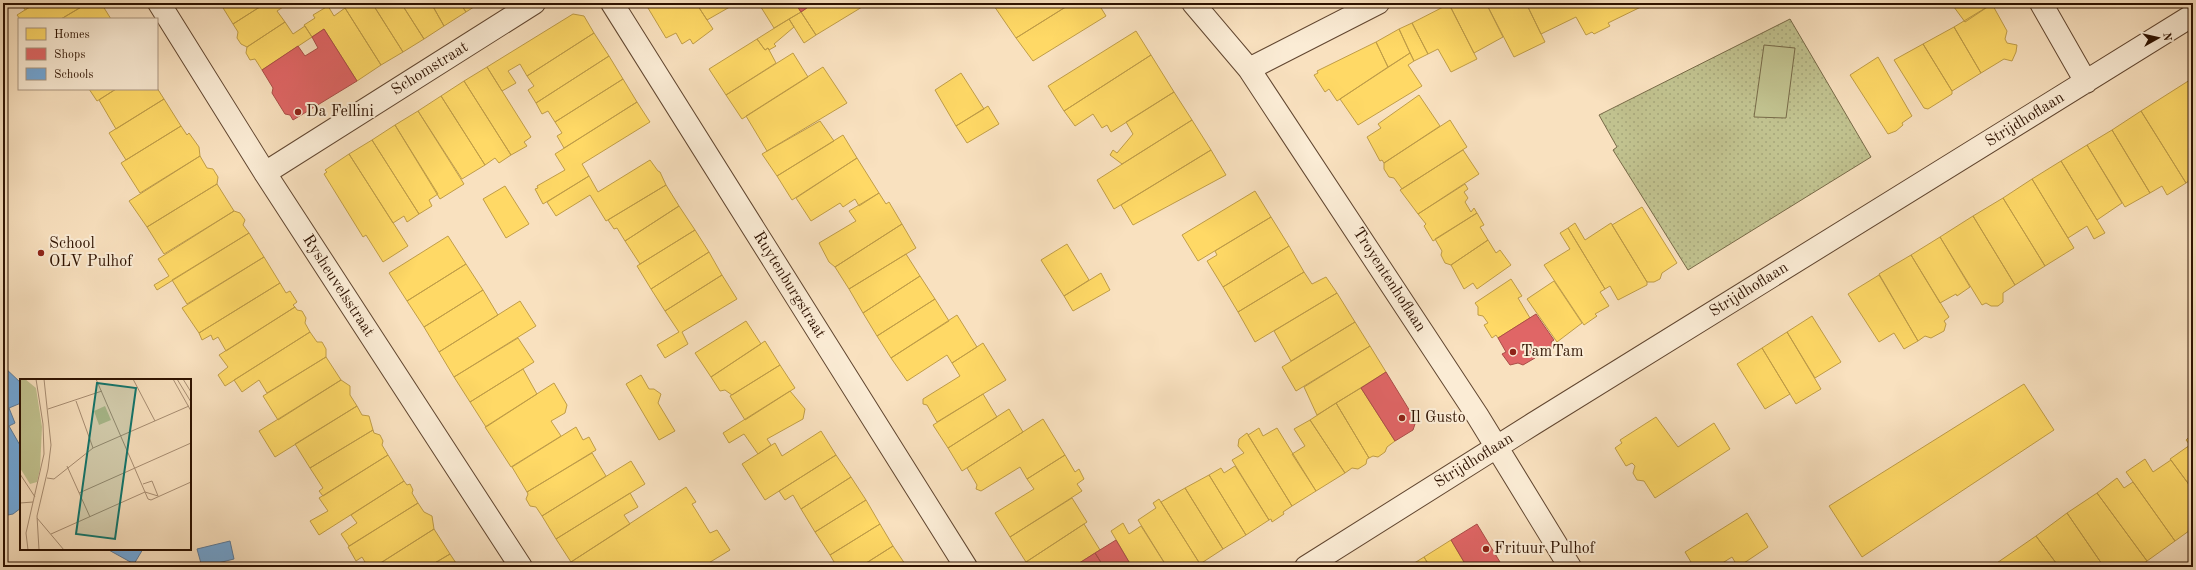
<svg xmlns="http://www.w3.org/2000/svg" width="2196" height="570" viewBox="0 0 2196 570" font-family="'Old Standard TT',serif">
	<defs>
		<pattern id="green-dots" width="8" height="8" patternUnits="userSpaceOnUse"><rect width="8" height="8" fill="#c1c28f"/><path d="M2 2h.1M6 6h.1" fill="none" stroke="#a6a67a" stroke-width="1.8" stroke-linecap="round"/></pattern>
	</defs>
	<rect width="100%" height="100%" fill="#f9e1bf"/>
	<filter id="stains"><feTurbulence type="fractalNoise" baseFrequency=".005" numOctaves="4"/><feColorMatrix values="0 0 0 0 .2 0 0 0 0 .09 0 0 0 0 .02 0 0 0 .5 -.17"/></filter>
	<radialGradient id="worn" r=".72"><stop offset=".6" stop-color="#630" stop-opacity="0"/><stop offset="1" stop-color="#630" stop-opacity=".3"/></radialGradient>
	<path fill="url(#green-dots)" stroke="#786a48" d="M1790,19l81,138 -183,113 -75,-120 4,-3 -18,-32z"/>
	<path fill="#c1c28f" stroke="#786a48" d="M1764,45l31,3 -9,70 -32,-1z"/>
	<path fill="#ffd966" stroke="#c09d47" d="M3,3h13l-13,8z
		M21,3h15l-11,7z
		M36,3h52l-27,16h-41l-3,-4z
		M88,3h13l10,16h-50z
		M220,3h46l-33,21z
		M266,3h23l-12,8 8,11 -38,25 -6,-3 -4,-6 1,-6 -5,-8z
		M354,3h18l31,49 -22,13 -36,-57z
		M372,3h29l23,36 -21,13z
		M401,3h30l13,23 -20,13z
		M431,3h29l6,9 -22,14z
		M460,3h20l-14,9z
		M645,3h51l17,26 -20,15 -3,-5 -8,5 -6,-11 -10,5z
		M696,3h29l3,5 -21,12z
		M725,3h11l-8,5z
		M760,3h35l6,9 -27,16 -15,-24z
		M814,3h52l1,1 -51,31 -15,-23z
		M992,3h80l-56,35z
		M1072,3h26l8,13 -73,45 -17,-23z
		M1451,3h35l17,34 -29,16 -25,-49z
		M1486,3h40l19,39 -31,15z
		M1526,3h123l-41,20 2,3 -16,8 -2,-2 -6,3 -10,-18 -35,17z
		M1951,3h41v1l-27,18z
		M1449,4l28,55 -26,13 -13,-23 -10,5 -16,-31z
		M1992,4l15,27 -2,8 2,4 10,2 -1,7 -4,9 -8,-2 -23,14 -27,-46z
		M328,6l6,10 11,-8 36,57 -24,16 -33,-52 -12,8 -8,-12 11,-7 -2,-3z
		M801,12l15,23 -12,8 -15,-24z
		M573,14l11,2 10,17 -67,43 -7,-12 -12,7 8,12 -14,8 -15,-24z
		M789,19l5,8 -20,17 2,2 -7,4 -1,-2 -3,2 -8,-11z
		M285,22l8,12 12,-8 7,11 -50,33 -7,-11 -5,1 -4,-7 1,-6z
		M1412,23l16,31 -14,7 -15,-32z
		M1954,27l27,46 -29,18 -29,-47z
		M1399,29l11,24 -22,14 -12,-25z
		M1136,31l15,24 -87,56 -16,-25z
		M594,33l15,23 -73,47 -8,-13 6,-4 -7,-10z
		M757,39l8,11 3,-2 8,15 -50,32 -17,-26z
		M1376,42l12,25 -51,34 -8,-12 -4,3 -11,-17 4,-2 -1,-2z
		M1923,44l29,47v3l-24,15 -4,-1 -30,-48z
		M793,53l15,24 -66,42 -16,-24z
		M1410,53l4,8 -6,4 14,21 -64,39 -18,-26z
		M1151,55l23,37 -63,40 -4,-7 -5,3 -9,-14 -18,12 -11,-15z
		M609,56l14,23 -68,43 -7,-11 -6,3 -6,-11z
		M1878,57l34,59 -10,7 1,2 -7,6 -8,3 -38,-59z
		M487,67l44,70 -7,5 3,4 -16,9 -47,-74z
		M823,67l24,36 -80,48 -21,-35z
		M961,73l23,36 -28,17 -21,-36z
		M2193,78v100l-7,5 -45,-72z
		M623,79l14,23 -73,46 -7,-12 5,-3 -7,-11z
		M464,81l47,74 -12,8 -4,-5 -10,7 -44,-69z
		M157,88l7,11 -48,30 -17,-29 17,-11z
		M89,89h27l-19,12z
		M1174,92l18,28 -70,44 -12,-9 3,-5 4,3 16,-19 -7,-12z
		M1419,95l21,31 -56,37 -2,-3 -2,1 -13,-24 14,-9 -3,-4z
		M441,96l44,69 -23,14 -44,-68z
		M164,99l17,27 -55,34 -17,-27z
		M637,102l13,20 -68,42 7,12 -46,28 -8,-15 3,-1 -1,-2 28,-16 -10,-16z
		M988,106l11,18 -32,19 -11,-17z
		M418,111l46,73 -24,15 -45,-74z
		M2141,111l45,72 -19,12 -5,-9 -12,7 -38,-63z
		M1192,120l19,30 -97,59 -17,-29z
		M1450,120l17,27 -65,42 -8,-11 -5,-1 -5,-8v-6z
		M820,121l14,20 -57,35 -15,-22z
		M395,125l43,69 -9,6 3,6 -13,8 -47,-74z
		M181,126l6,9 2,-2 10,14 1,9 -60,37 -19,-30z
		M2112,130l38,63 -25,14 -38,-62z
		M843,135l14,23 -65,42 -15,-24z
		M372,140l47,74 -12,8 -3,-6 -11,7 -44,-69z
		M2087,145l35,58 -25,17 -36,-59z
		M1211,150l15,25 -93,50 -12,-20z
		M1463,150l16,24 -61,40 -18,-24z
		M349,154l59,92 -25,16 -17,-27 -3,2 -39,-63 3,-2 -2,-2z
		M200,156l7,12 6,1 5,8 -1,7 -70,43 -18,-26z
		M857,158l22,35 -20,13 -4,-7 -12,8 -3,-4 -29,18 -15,-23z
		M650,160l8,11 2,1 6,13 -60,36 -16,-26 -34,21 -9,-14 42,-26 9,16z
		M2061,161l44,72 -11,6 -7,-13 -19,12 -36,-59z
		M2032,179l42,69 -29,18 -42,-68z
		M217,184l17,27 -70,43 -17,-27z
		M1465,184l3,5 -4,3 4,6 -3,4 6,10 3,-4 3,5 -44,28 -9,-15 2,-2 -8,-10z
		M666,185l13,21 -54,35 -8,-13 -3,1 -6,-9z
		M505,186l24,38 -23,14 -23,-39z
		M1255,191l16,26 -73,44 -16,-26z
		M879,193l7,11 3,-2 13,22 -67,43 -6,-5 -10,-19 37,-22 -7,-10z
		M2003,198l42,68 -30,19 -42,-69z
		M679,206l16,24 -55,34 -15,-23z
		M1642,207l35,56 -15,10 -2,6 -6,3h-7l-35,-57z
		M234,211l6,2 5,7 -2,5 6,8 -92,57 -3,-5 15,-9 -11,-17z
		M1477,213l7,12 -4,2 8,13 -37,25 -6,-2 -4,-8 1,-4 -7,-12z
		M1973,216l42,69 -12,8v9l-5,4h-7l-5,-3 -4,2 -42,-68z
		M1271,217l18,29 -66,41 -16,-26 10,-6 -2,-4z
		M1575,223l10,17 26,-17 36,59v3l-29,15 -8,-14 -5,3 -37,-61z
		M902,224l14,24 -67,41 -14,-22z
		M1568,228l37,61 -5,3 9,14 -14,8 2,2 -13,9 -40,-60 26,-16 -10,-16z
		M695,230l14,22 -58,37 -14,-23z
		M249,233l15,24 -77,47 -15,-24z
		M448,236l18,28 -59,37 -18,-28z
		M1940,237l30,50 -13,9 -1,-2 -16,9 -29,-48z
		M1488,240l8,13 4,-3 11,15 -34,24 -4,-6 -9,6 -13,-24z
		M1067,244l22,36 -25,16 -23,-36z
		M1289,246l15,26 -66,40 -15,-25z
		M709,252l13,23 -57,36 -14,-22z
		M906,254l14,22 -57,37 -14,-24z
		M1911,255l38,62 -5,4 2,3 -2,7 -13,7 -6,-2 -7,5 -39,-67z
		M264,257l16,26 -81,50 -17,-25z
		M466,264l17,26 -59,37 -17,-26z
		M1304,272l8,12 14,-7 11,16 -82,49 -17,-30z
		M1101,273l9,17 -37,21 -9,-15z
		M722,275l15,24 -55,33 6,12 -23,14 -8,-13 22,-13 -14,-21z
		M1879,275l39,66 -14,8 -10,-16 -15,9 -31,-48z
		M920,276l15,23 -58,37 -14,-23z
		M1511,279l11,17 -4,2 12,20 -32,20 -2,-3 -4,3 -8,-13 4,-2 -5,-7 -5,-1v-8l-3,-4z
		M1554,281l28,42 -25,19 -30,-43z
		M280,283l6,10 4,-2 7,11 -4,3 2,2 -69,44 -8,-14 -5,3 -2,-5 -9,5 -3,-7z
		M483,290l15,25 -59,37 -15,-25z
		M1337,293l18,29 -64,39 -17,-30z
		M935,299l14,22 -58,37 -14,-22z
		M520,301l16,25 -82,51 -15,-25z
		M295,307l2,3 5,1 4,7 -1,5 5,9 -85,54 -7,-11 10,-8 -9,-12z
		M957,315l20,32 -25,16 -5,-8 -40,26 -16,-23z
		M1812,316l29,46 -26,16 -28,-46z
		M746,321l15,23 -50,33 -16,-24z
		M1355,322l15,24 -74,45 -14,-24z
		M310,332l7,10h5l4,7v8l-59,36 -8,-13 -17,12 -8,-12z
		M1787,332l34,57 -25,15 -34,-56z
		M518,338l16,24 -64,40 -16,-25z
		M765,341l15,24 -48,30 -7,-5 -5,1 -9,-14z
		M983,343l23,37 -69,42 -10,-17 -4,-1v-5l37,-23 -8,-13z
		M1370,346l16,26 -69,43 -13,-28z
		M1762,348l28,46 -25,15 -28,-45z
		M326,357l15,23 -63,40 -15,-24z
		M780,365l15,23 -50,32 -15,-24z
		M523,369l14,25 -51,33 -16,-25z
		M641,375l8,14h5l7,5 -3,9 17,28 -16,9 -33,-56z
		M341,380l9,6v9l7,11 -82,51 -16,-26z
		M554,383l13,22 -2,8 -14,8 10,15 -50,31 -26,-40z
		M2024,384l30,46 -192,127 -33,-51z
		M1361,388l34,53 -8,6 -2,5 -7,5 -5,-1 -4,2 -33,-55z
		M790,391l15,18 -2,10 -36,20 4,6 -13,9 -14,-20 -15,9 -6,-10z
		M983,394l14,23 -49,31 -15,-23z
		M1336,403l33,55 -2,1 -1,5 -8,5 -6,-1 -7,5 -35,-53z
		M357,406l5,9 7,1 4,14 -63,38 -15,-24z
		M1009,409l14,23 -61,39 -14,-23z
		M1656,417l22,30 36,-24 16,26 -75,49 -11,-17 -7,-1 -4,-7 2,-7 -3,-3 -6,3 -11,-18 7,-5 -2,-3z
		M1043,419l22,36 -38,24 -7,-12 -39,24 -5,-2 1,-4 -10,-17z
		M1310,420l35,53 -29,18 -24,-37 13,-8 -11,-17z
		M576,427l7,13 6,-3 7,13 -69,42 -15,-25z
		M1259,428l4,8 14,-8 39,63 -24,15 -44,-71z
		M373,430l1,3 6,2 3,6 -1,4 6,10 -65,41 -4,-5 4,-3 -13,-20z
		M821,431l15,24 -71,45 -23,-36 33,-21 7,13z
		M1247,433l45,73 -9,6 1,2 -12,8 -1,-3 -2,1 -37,-60 12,-7 -6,-7 1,-7z
		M2193,433v57l-23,-31 20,-14 -4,-5z
		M592,453l14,23 -64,40 -6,-9 -6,-1 -4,-7 2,-5 -1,-2z
		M388,455l16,26 -85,54 -9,-14 18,-10 -9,-13z
		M836,455l15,22 -50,32 -8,-14 -8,5 -6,-9z
		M1065,455l10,17 4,-3 5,10 -7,5 5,7 -72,46 -15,-24 39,-24 -7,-10z
		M2145,459l8,13 18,-12 22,30v38l-18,13 -49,-69z
		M631,461l14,23 -89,55 -14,-23z
		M1235,466l34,54 -23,15 -37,-60 12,-7 3,5z
		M1209,475l37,60 -23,14 -38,-61z
		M851,477l15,23 -51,32 -14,-23z
		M2117,478l7,10 9,-6 42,59 -28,20 -50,-68z
		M404,481l3,4 3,-1 3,6 -1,3 6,10 -69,43 -8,-12 16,-11 -6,-8z
		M686,487l10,15 -4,2 18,29 7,-3 13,20 -28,17h-128l-3,-5z
		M1185,488l38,61 -23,15 -39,-62z
		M630,493l8,14 -14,8 6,9 -59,38 -15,-23z
		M2097,493l50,68 -8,6h-35l-37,-54z
		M1072,498l15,24 -61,40 -16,-25z
		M1159,499l41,65 -5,3h-28l-29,-47 18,-12 -3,-5z
		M866,500l14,24 -50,31 -15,-23z
		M418,503l6,9 8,4 2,13 -60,38h-6l-6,-10 -6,4 -8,-14z
		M1747,513l21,34 -30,20 -6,-10 -16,10h-22l-9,-15z
		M2067,513l37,54h-45l-23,-31z
		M1123,523l6,11 12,-8 26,41h-35l-21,-36z
		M880,524l13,22 -33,21h-23l-7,-12z
		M1084,524l16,26 -27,17h-47v-5z
		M434,529l16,25 -22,13h-51l-1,-1z
		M2036,536l23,31h-68z
		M1451,540l16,27h-37l-6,-10z
		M893,546l14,21h-42l-2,-2z
		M450,554l6,9 8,4h-36z
		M1424,557l6,10h-22z"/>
	<path fill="#e06666" stroke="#ab4d47" d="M795,3h19l-13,9z
		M324,29l33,52 -64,39 -3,-5 -5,-1 -13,-21 1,-5 -11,-18 36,-24 7,10 13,-8 -6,-11z
		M1536,314l18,26 -3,2 2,4 -12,8 -2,-4 -7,3 3,5 -12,7 -5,-2 -8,2 -8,-11 4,-2 -8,-14z
		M1386,372l30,49 -3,9 -18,11 -34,-53z
		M1477,524l26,43h-36l-16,-27z
		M1116,540l16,27h-28l-9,-14z
		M1095,553l9,14h-31z"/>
	<path fill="#6fa8dc" stroke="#5c7b9a" d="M3,366l18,17v20l-12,5 6,15 -6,3 12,21v61l-8,6 -10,2z
		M230,541l4,18 -32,8 -5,-18z
		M107,549h36l-9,15z
		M241,563l1,4h-18z"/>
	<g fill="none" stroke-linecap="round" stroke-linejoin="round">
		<defs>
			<path id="street" d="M159,3l106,170 256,394
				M612,3l354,564
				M1193,3l56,66 228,346 93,152
				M2041,3l45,79
				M1249,69l129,-66
				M265,173l269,-170
				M1306,567l227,-143 660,-409"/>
		</defs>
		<use href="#street" stroke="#614630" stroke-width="24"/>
		<use href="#street" stroke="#fbecd5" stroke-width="22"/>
	</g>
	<g fill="#8f2418" stroke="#fbecd5" stroke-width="1.5">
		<circle cx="298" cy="112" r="4"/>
		<circle cx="41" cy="253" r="4"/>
		<circle cx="1513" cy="352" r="4"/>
		<circle cx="1402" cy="418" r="4"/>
		<circle cx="1486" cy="549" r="4"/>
	</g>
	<g text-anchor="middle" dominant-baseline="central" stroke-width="4" stroke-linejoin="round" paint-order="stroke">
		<g font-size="16" fill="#2e1200" stroke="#fbecd5">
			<text transform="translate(430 69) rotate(-32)">Schomstraat</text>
			<text transform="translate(2025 120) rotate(-32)">Strijdhoflaan</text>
			<text transform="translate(1389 280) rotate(57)">Troyentenhoflaan</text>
			<text transform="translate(789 285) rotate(58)">Ruytenburgstraat</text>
			<text transform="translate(338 286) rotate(57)">Rysheuvelsstraat</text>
			<text transform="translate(1749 290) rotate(-32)">Strijdhoflaan</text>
			<text transform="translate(1474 461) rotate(-32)">Strijdhoflaan</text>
		</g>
		<g font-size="16" fill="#2e1200" stroke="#fbecd5" text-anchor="start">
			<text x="306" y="112">Da Fellini</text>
			<text x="49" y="244">School<tspan x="49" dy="18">OLV Pulhof</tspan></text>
			<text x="1521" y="352">TamTam</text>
			<text x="1410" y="418">Il Gusto</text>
			<text x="1494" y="549">Frituur Pulhof</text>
		</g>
	</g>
	<g transform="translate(20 379)">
		<rect width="171" height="171" fill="#f9e1bf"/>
		<path d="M85,27l6,14 -12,5 -5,-14z" fill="#c1c28f"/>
		<path d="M0,0h5l11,9 6,39 -2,42 -3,13 -7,2 -10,-16z" fill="#c1c28f"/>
		<path fill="none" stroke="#a88e73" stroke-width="1" d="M76,0l52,120 3,1 40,-18M113,0l22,42M153,0l18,32M157,0l14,23M163,0l8,13M56,22l17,47M28,30l54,-18M47,87l23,51M0,95l15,23M27,99l7,1 39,-31 96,-42M123,105l9,-3 6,15M59,114l112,-50M0,124l13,-1M17,139l27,32M31,155l94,-42 13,4M8,171l-2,-17 18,-79 -1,-30 -7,-45M19,171l-2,-34 11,-47 3,-24 -7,-66"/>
		<path fill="#0f766e" fill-opacity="0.15" stroke="#0f766e" stroke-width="2" d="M77,4l39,5 -21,151 -39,-5z"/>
		<rect width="171" height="171" fill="none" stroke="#2e1200" stroke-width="2"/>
	</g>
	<rect width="2196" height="570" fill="none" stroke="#f9e1bf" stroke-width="16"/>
	<rect x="4" y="4" width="2188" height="562" fill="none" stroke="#2e1200" stroke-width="2"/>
	<rect x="8" y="8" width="2180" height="554" fill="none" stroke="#2e1200"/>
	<rect x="18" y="18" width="140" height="72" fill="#fbecd5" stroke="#a99580"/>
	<rect x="26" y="28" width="20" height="12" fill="#ffd966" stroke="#a99580"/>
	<text x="54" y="38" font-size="12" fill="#2e1200">Homes</text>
	<rect x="26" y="48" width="20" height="12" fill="#e06666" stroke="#a99580"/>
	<text x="54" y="58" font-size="12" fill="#2e1200">Shops</text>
	<rect x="26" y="68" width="20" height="12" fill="#6fa8dc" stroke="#a99580"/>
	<text x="54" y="78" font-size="12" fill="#2e1200">Schools</text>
	<g transform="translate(2158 38) rotate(82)" stroke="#fbecd5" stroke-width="3" paint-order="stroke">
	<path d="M0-3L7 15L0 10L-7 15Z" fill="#2e1200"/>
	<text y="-6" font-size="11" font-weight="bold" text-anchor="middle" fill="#2e1200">N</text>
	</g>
	<rect width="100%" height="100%" filter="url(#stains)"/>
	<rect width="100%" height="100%" fill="url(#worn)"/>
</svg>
